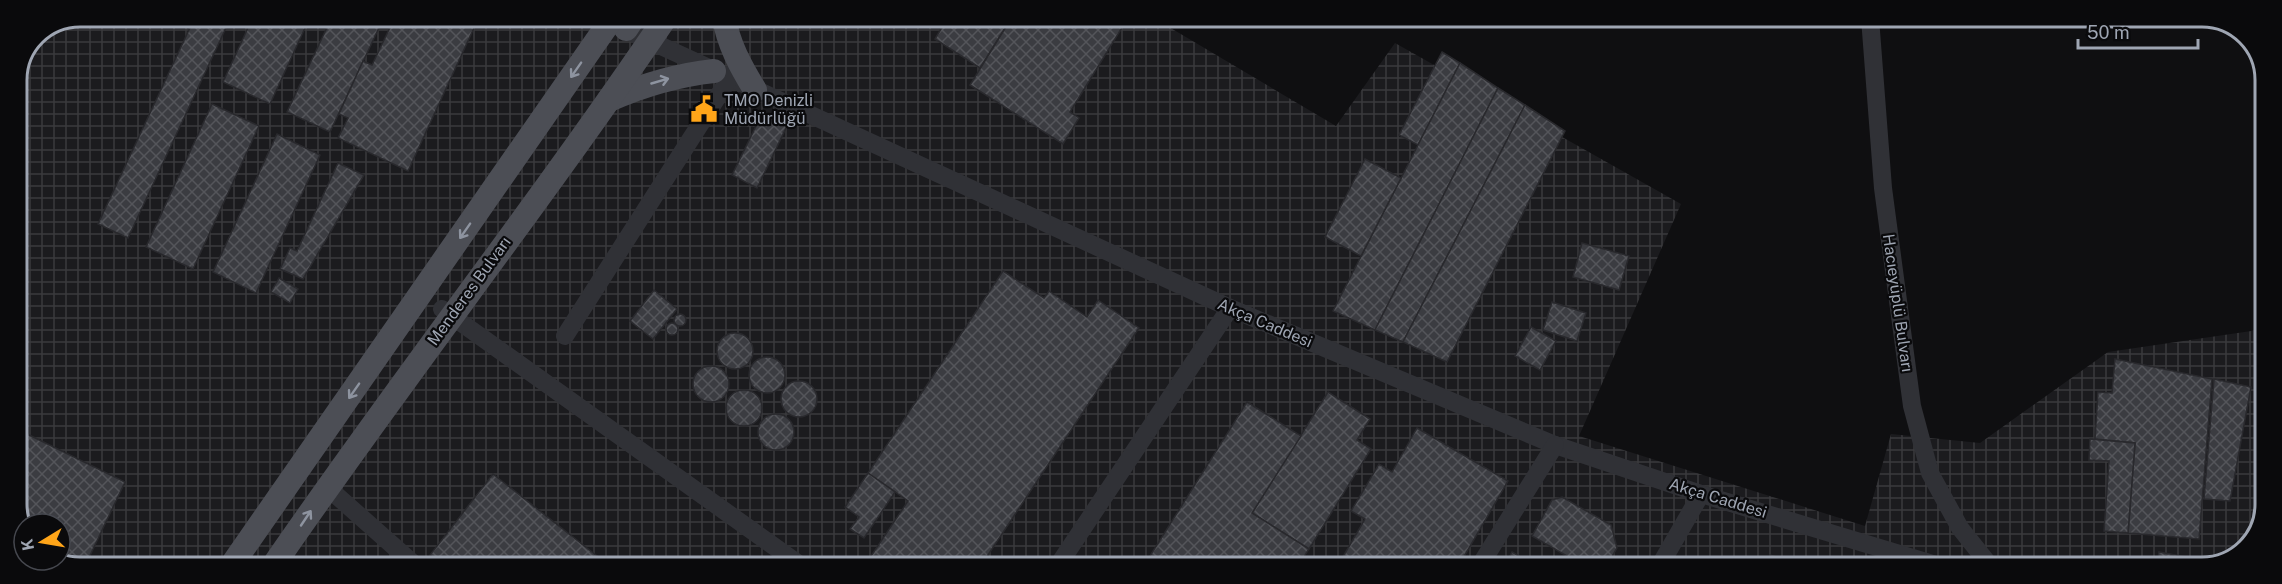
<svg xmlns="http://www.w3.org/2000/svg" width="2282" height="584" viewBox="0 0 2282 584" font-family="'Public Sans',sans-serif">
<style>
.industrial{fill:url(#industrial-grid)}
.building{fill:url(#building-cross-hatch);stroke:#29292d;stroke-width:1.5}
.lines{fill:none;stroke-linecap:round;stroke-linejoin:round}
.minor{stroke:#303136;stroke-width:18}
.major{stroke:#4c4e55;stroke-width:24}
.oneway{stroke:#8e94a0}
.labels{text-anchor:middle;dominant-baseline:central;stroke-width:4.5;stroke-linejoin:round;paint-order:stroke}
.poi-label{font-size:16px;fill:#9fa6b3;stroke:#0a0a0c;text-anchor:start}
.street-label{font-size:16px;fill:#9fa6b3;stroke:#0a0a0c}
.rim{fill:none;stroke:#9fa6b3;stroke-width:3}
</style>
<defs>
<pattern id="industrial-grid" width="8" height="8" patternUnits="userSpaceOnUse" patternTransform="scale(1.5)"><rect width="8" height="8" fill="#1b1b1e"/><path d="M0 4h8M4 0v8" fill="none" stroke="#39393c"/></pattern>
<pattern id="building-cross-hatch" width="8" height="8" patternUnits="userSpaceOnUse" patternTransform="scale(1.5)"><rect width="8" height="8" fill="#3b3c41"/><path d="M0 0l8 8M0 8l8-8" fill="none" stroke="#54555a"/></pattern>
</defs>
<rect width="100%" height="100%" fill="#0f0f11"/>
<polygon class="industrial" points="80,17 1152,17 1336,126 1395,43 1681,204 1579,436 1865,526 1891,434 1980,443 2108,352 2265,329 2264,517 2244,552 2202,567 67,566 57,560 60,560 60,524 24,524 24,527 17,512 17,80 35,35"/>
<g class="building">
<polygon points="195,17 231,17 128,238 98,224"/>
<polygon points="253,17 310,17 270,104 223,82"/>
<polygon points="332,17 384,17 330,132 287,112"/>
<polygon points="395,17 479,17 408,171 338,138 348,118 339,114 363,61 372,65"/>
<polygon points="948,17 1012,17 980,68 935,39"/>
<polygon points="1012,17 1109,17 1123,26 1070,112 1079,118 1063,144 970,85"/>
<polygon points="1442,52 1460,63 1418,145 1399,135"/>
<polygon points="1460,63 1498,88 1375,330 1333,311"/>
<polygon points="1498,88 1525,105 1403,342 1375,330"/>
<polygon points="212,104 259,126 193,269 146,247"/>
<polygon points="1525,105 1565,131 1447,362 1403,342"/>
<polygon points="762,114 787,126 757,188 732,175"/>
<polygon points="277,134 320,155 256,293 213,272"/>
<polygon points="1365,159 1401,178 1361,256 1325,237"/>
<polygon points="338,163 364,175 303,279 280,269 290,248 297,251"/>
<polygon points="1582,243 1629,256 1619,290 1573,277"/>
<polygon points="1003,271 1044,298 1049,291 1087,317 1098,300 1139,328 980,567 880,567 869,559 908,501 868,473"/>
<polygon points="279,278 298,289 290,303 271,292"/>
<polygon points="654,290 677,309 653,339 630,321"/>
<polygon points="1552,302 1586,313 1577,341 1543,330"/>
<circle cx="680" cy="320" r="6"/>
<circle cx="672" cy="329" r="6"/>
<polygon points="1531,327 1556,341 1540,370 1515,356"/>
<circle cx="735" cy="351" r="18"/>
<circle cx="767" cy="375" r="18"/>
<polygon points="2115,359 2212,379 2199,539 2128,533 2135,443 2095,439 2098,392 2112,393"/>
<circle cx="711" cy="384" r="18"/>
<polygon points="2214,379 2251,387 2230,501 2204,499"/>
<circle cx="799" cy="399" r="18"/>
<circle cx="744" cy="408" r="18"/>
<polygon points="1328,392 1370,419 1357,440 1371,449 1309,549 1252,513"/>
<polygon points="1247,402 1301,436 1252,513 1309,549 1297,567 1143,567"/>
<circle cx="776" cy="432" r="18"/>
<polygon points="1417,428 1508,481 1458,567 1337,567 1365,519 1351,511 1379,464 1392,472"/>
<polygon points="17,429 125,482 85,566 67,566 57,560 60,560 60,524 24,524 24,527 17,512"/>
<polygon points="2090,439 2135,443 2128,533 2104,531 2109,461 2089,460"/>
<polygon points="868,473 895,492 864,538 850,529 859,517 845,507"/>
<polygon points="493,474 611,567 445,566 430,555"/>
<polygon points="1562,497 1611,525 1617,548 1606,567 1586,567 1532,536 1552,500"/>
<polygon points="1512,552 1538,567 1504,567"/>
<polygon points="2159,552 2187,557 2186,567 2157,567"/>
<polygon points="1770,555 1808,567 1766,567"/>
</g>
<g class="lines">
<g class="minor">
<polyline points="593,17 609,22 1230,308 1555,445 1701,494 1943,567"/>
<polyline points="1870,18 1883,188 1912,406 1930,473 1960,528 1991,567"/>
<polyline points="442,309 803,567"/>
<polyline points="565,336 736,68"/>
<polyline points="327,487 416,566"/>
<polyline points="1057,567 1230,308"/>
<polyline points="1479,567 1555,445"/>
<polyline points="1659,567 1701,494"/>
</g>
<g class="major">
<path d="M724 17C728 44 741 67 755 90"/>
<polyline points="626,29 634,17"/>
<path d="M609 100C643 85 677 75 714 71"/>
<polyline points="231,566 613,17"/>
<path d="M273 566C400 381 540 203 666 17"/>
</g>
</g>
<defs><path id="oneway-shaft" d="M-6 0H5M1.5-3L5.5 0L1.5 3" fill="none" stroke-width="1.6" stroke-linecap="round" stroke-linejoin="round" transform="scale(1.5)"/></defs>
<g class="oneway">
<use href="#oneway-shaft" transform="translate(576 70) rotate(125)"/>
<use href="#oneway-shaft" transform="translate(660 81) rotate(-16)"/>
<use href="#oneway-shaft" transform="translate(465 231) rotate(125)"/>
<use href="#oneway-shaft" transform="translate(354 391) rotate(125)"/>
<use href="#oneway-shaft" transform="translate(306 518) rotate(-56)"/>
</g>
<defs>
<symbol id="civic-bare" viewBox="-9 -9 18 18"><path d="M-.6-6.5H3V-4.5H.6V-3L4-1V1h2V6H-6V1h2V-1L-.6-3ZM-1.2 2.5V6h2.4V2.5Z" fill="#ffa519" stroke="#0a0a0c" stroke-width="2.5" paint-order="stroke"/></symbol>
</defs>
<g fill-rule="evenodd">
<use href="#civic-bare" x="685" y="90" width="38" height="38"/>
</g>
<g class="labels">
<g class="poi-label">
<text x="724" y="100">TMO Denizli<tspan x="724" dy="18">Müdürlüğü</tspan></text>
</g>
<g class="street-label">
<text transform="translate(469 291) rotate(-54)">Menderes Bulvarı</text>
<text transform="translate(1898 303) rotate(82)">Hacıeyüplü Bulvarı</text>
<text transform="translate(1265 323) rotate(23)">Akça Caddesi</text>
<text transform="translate(1718 498) rotate(17)">Akça Caddesi</text>
</g>
</g>
<path d="M0 0H2282V584H0ZM80 27H2202A53 53 0 0 1 2255 80V504A53 53 0 0 1 2202 557H80A53 53 0 0 1 27 504V80A53 53 0 0 1 80 27Z" fill="#0a0a0c" fill-rule="evenodd"/>
<path class="rim" d="M80 27H2202A53 53 0 0 1 2255 80V504A53 53 0 0 1 2202 557H80A53 53 0 0 1 27 504V80A53 53 0 0 1 80 27Z"/>
<g transform="translate(42 542) rotate(259)"><circle r="28" fill="#0a0a0c" stroke="#46484f" stroke-width="1.5"/>
<path d="M0-4.5L10 22L0 15L-10 22Z" fill="#ffa519"/>
<text y="-9" font-size="16" font-weight="bold" text-anchor="middle" fill="#9fa6b3">K</text>
</g>
<path d="M2078 39v9h120v-9" fill="none" stroke="#9fa6b3" stroke-width="3"/>
<text x="2087" y="39" font-size="18" fill="#9fa6b3" stroke="#0a0a0c" stroke-width="4.5" paint-order="stroke">50 m</text>
</svg>
